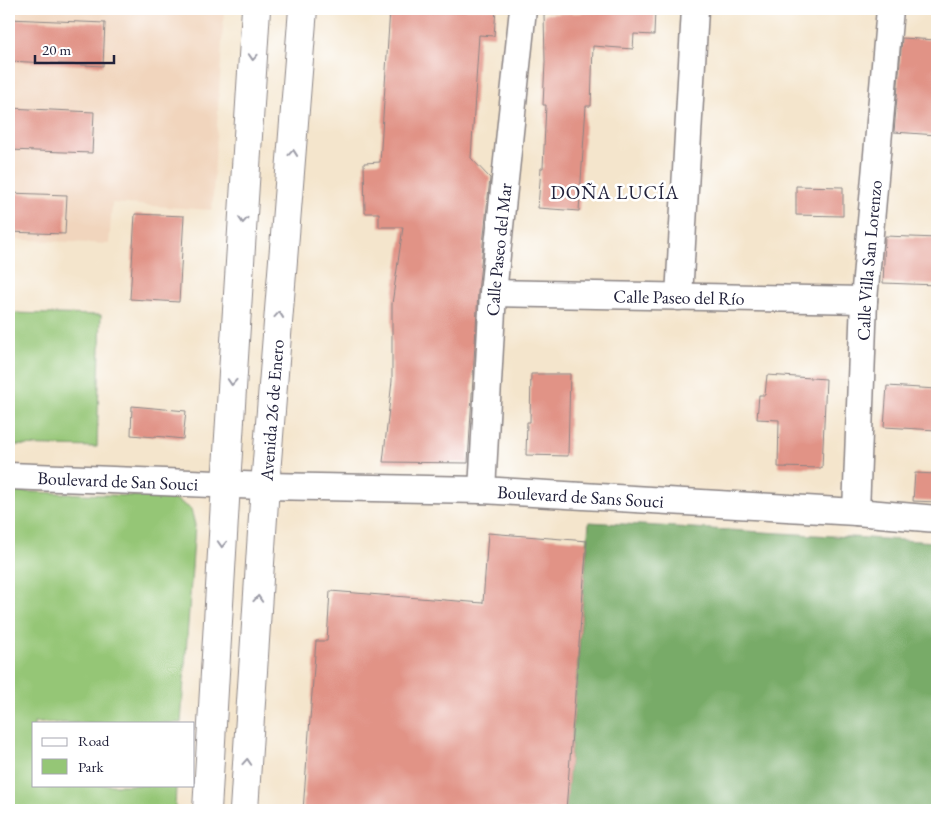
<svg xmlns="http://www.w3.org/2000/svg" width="946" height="819" viewBox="0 0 946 819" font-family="'EB Garamond',serif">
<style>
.built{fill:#f1d5bd}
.green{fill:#95c676;stroke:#5c7458}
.forest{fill:#78ab67;stroke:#4d6651}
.building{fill:#e19386}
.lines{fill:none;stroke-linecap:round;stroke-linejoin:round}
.street-casing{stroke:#8b8484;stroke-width:29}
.secondary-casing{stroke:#8b8484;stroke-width:30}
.street{stroke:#fff;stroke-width:26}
.secondary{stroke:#fff;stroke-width:28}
.oneway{stroke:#9c9ca7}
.labels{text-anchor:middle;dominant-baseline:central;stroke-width:5;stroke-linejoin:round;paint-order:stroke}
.street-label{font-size:18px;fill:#22223b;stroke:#fff}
.neighbourhood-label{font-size:19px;letter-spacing:1px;fill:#22223b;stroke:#fff}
</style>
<rect width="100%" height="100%" fill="#fff"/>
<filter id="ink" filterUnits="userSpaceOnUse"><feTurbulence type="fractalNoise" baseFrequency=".02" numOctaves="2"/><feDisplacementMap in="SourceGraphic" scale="10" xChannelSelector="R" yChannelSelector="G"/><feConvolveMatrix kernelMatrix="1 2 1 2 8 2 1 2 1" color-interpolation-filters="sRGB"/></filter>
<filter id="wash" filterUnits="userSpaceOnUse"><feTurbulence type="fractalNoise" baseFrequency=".0096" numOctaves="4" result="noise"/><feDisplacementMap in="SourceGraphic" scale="20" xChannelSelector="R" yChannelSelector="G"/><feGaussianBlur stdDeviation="1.12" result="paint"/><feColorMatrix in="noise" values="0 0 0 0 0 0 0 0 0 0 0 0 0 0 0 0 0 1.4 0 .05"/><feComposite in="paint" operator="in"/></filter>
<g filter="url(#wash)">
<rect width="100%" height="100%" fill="#f4e5cc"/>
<polygon class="built" points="9,9 224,9 212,210 112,203 109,244 9,239"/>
<g class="green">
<polygon points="9,313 101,315 97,447 9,445"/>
<polygon points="9,491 158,497 177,500 191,509 195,525 181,723 34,723 34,785 176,785 175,810 9,810"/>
</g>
<polygon class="forest" points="589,522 937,542 937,810 566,810"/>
<g id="blocks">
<g class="building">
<polygon points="390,9 496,9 494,36 479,35 471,158 490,178 478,292 468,463 383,462 392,381 392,304 403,227 379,227 379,213 365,213 364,163 380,162"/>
<polygon points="606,9 655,9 654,35 634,34 633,49 593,46 591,106 586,106 579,211 538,208 541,168 543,168 546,105 543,105 545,62 544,14 606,12"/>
<polygon points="9,19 105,23 103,66 9,61"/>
<polygon points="902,38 937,40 937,135 894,132"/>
<polygon points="9,108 94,112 92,153 9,150"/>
<polygon points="796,186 843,187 843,216 796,215"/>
<polygon points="9,193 67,195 65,234 9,232"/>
<polygon points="135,214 184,216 179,302 130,299"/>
<polygon points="885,236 937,238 937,285 883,283"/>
<polygon points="531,374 570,374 568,456 526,455 527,422 530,422"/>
<polygon points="767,375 826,379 822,468 778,467 779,420 757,419 759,395 765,395"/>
<polygon points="887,386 937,389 937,430 884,427"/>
<polygon points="132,406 186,411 183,439 155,436 155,437 131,435"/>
<polygon points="915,473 937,474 937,502 913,501"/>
<polygon points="488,533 587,541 566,810 303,810 316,641 327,641 330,591 483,603"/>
</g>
</g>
</g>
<g filter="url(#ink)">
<use href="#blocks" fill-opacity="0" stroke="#8b8484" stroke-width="1"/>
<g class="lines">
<defs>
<g id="street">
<path id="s1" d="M493 293 864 300"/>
<polyline points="679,297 695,9"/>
<path id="s2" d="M9 476 265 486 482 490 856 512 937 519"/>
<path id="s3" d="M482 490 493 293 523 9"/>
<path id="s4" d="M856 512 864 300 890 9"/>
</g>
<g id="secondary">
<polyline points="207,810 226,484 256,9"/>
<path id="s5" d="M244 810 265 486 303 9"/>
</g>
</defs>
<use href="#street" class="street-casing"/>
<use href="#secondary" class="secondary-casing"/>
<use href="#street" class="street"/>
<use href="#secondary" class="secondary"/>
</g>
<defs><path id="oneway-chevron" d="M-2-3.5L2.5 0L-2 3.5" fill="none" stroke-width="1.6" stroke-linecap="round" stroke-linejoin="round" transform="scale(1.25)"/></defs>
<g class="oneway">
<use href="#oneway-chevron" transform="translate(253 57) rotate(94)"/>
<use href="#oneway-chevron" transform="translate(293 153) rotate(-85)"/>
<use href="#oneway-chevron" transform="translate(243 220) rotate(94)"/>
<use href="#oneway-chevron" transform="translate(279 315) rotate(-85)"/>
<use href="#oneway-chevron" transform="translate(232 382) rotate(94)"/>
<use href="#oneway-chevron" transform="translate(222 544) rotate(93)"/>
<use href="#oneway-chevron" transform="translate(258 599) rotate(-86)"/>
<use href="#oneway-chevron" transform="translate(247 762) rotate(-86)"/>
</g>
</g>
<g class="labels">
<g class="street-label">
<text stroke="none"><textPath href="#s3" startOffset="241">Calle Paseo del Mar</textPath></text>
<text stroke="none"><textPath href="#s4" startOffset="252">Calle Villa San Lorenzo</textPath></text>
<text stroke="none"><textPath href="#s1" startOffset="186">Calle Paseo del Río</textPath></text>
<text stroke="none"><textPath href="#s5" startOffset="401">Avenida 26 de Enero</textPath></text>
<text stroke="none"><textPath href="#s2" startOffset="109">Boulevard de San Souci</textPath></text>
<text stroke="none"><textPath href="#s2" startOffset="572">Boulevard de Sans Souci</textPath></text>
</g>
<g class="neighbourhood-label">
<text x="615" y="192">DOÑA LUCÍA</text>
</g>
</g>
<rect width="946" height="819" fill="none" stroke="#fff" stroke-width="30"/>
<rect x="32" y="722" width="162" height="65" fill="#ffffff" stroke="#a7a7b1"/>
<rect x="42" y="738" width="25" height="8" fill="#ffffff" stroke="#a7a7b1"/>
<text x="78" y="746" font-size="15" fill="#22223b">Road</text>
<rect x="42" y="759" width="25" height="15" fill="#95c676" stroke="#a7a7b1"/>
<text x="78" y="772" font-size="15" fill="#22223b">Park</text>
<path d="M35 55v8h79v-8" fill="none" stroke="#22223b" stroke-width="2.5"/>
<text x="42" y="55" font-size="15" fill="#22223b" stroke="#ffffff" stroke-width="4" paint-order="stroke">20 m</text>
</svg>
